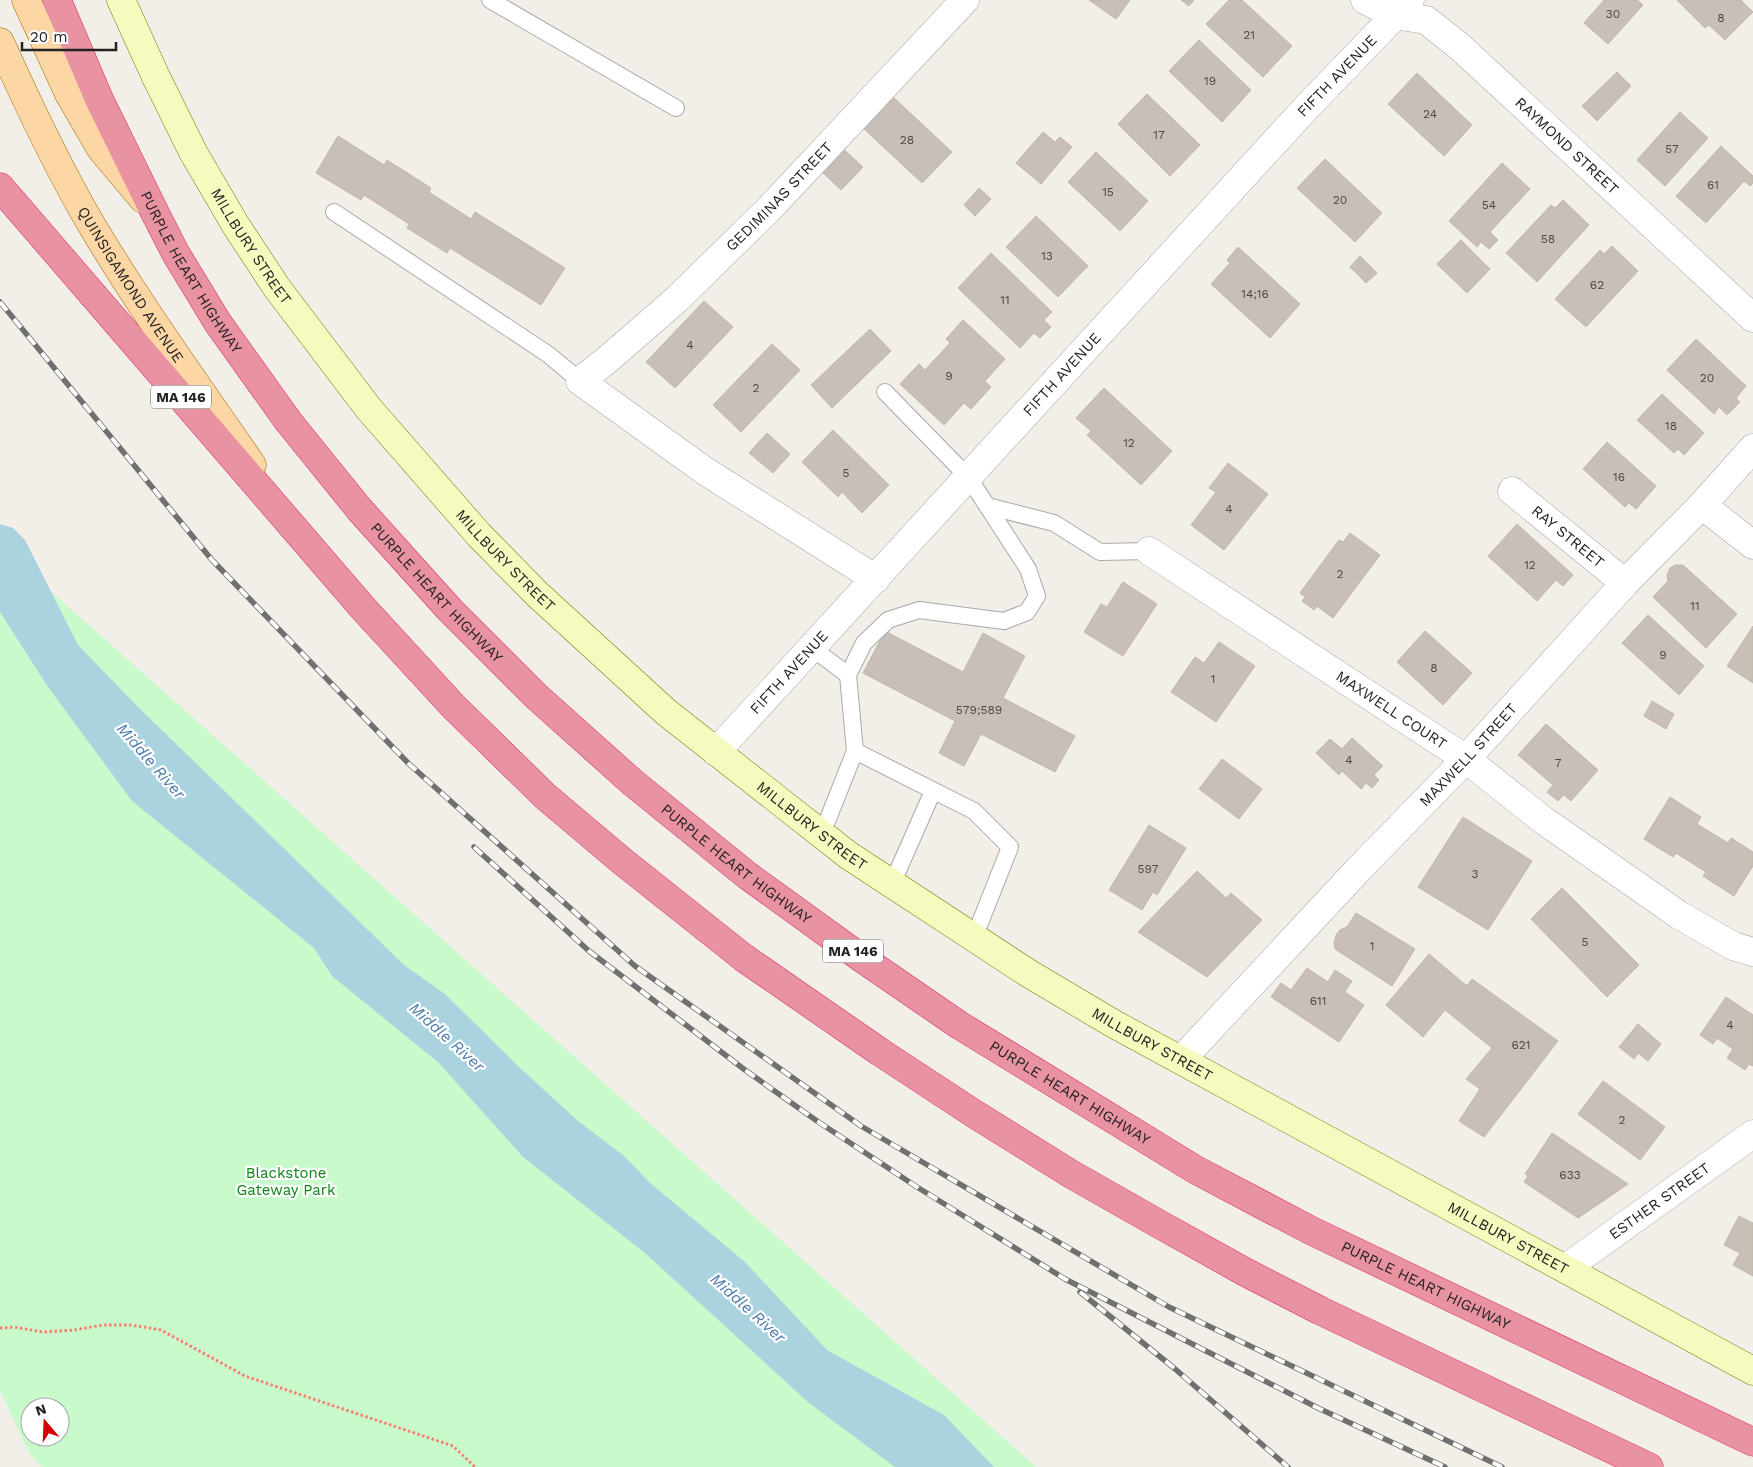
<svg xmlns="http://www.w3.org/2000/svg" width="1753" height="1467" viewBox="0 0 1753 1467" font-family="'Work Sans',sans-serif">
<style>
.park{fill:#c8facc;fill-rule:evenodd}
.water{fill:#aad3df}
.building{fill:#c7bfb8;stroke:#c4b6ab}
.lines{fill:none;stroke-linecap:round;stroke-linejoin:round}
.service-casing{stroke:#a9a9a9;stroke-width:18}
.minor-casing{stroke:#a9a9a9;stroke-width:29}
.secondary-casing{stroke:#707d05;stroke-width:29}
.primary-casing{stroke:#a06b00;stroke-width:29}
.motorway-casing{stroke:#dc2a67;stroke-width:29}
.path{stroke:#fa8072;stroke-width:3;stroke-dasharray:2.5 2.5;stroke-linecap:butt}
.service{stroke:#fff;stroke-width:16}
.minor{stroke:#fff;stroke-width:28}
.secondary{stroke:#f7fabf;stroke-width:28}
.primary{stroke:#fcd6a4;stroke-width:28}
.motorway{stroke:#e892a2;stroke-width:28}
.rail-casing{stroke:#707070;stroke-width:5.5}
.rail{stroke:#fff;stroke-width:4;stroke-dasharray:11;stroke-linecap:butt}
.labels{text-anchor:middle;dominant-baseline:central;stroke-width:4.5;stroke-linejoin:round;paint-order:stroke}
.number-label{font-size:12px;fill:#4b4948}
.shield{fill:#fff;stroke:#646464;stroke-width:1}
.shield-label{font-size:14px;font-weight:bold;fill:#222}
.street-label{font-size:15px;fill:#222;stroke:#fff}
.park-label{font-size:15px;fill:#0c8416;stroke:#fff}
.water-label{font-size:16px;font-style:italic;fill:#4a7aab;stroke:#fff}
</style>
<rect width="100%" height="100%" fill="#f2efe9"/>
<path class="park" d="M0 546 1036 1467H42L29 1453 0 1390ZM30 1407H60V1437H30Z"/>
<polygon class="water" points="0,524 13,528 25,540 78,645 138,707 404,965 445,994 519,1067 578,1121 624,1156 650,1183 745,1262 827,1350 944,1415 994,1467 895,1467 809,1403 645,1253 523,1157 439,1063 332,976 314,948 132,801 48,687 0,612"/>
<g class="building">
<polygon points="1089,0 1130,0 1116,19"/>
<polygon points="1181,0 1194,0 1189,6"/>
<polygon points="1229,0 1242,0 1292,46 1263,77 1206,24"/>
<polygon points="1604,0 1637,0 1643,5 1608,44 1584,23"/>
<polygon points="1677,0 1741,0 1753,12 1725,40 1709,25 1705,28"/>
<polygon points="1199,40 1251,90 1222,122 1169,71"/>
<polygon points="1617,72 1631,86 1597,121 1582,106"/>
<polygon points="1417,73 1472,125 1444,156 1388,104"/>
<polygon points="1147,94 1200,145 1170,176 1118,124"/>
<polygon points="892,96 952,152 922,183 863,128"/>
<polygon points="1680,112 1708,138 1665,186 1637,160"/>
<polygon points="1043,132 1055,142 1060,137 1072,147 1041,184 1016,163"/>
<polygon points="338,136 384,165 387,160 431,188 429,192 471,219 475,212 565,268 541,305 450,248 447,253 407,228 409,224 364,195 361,200 316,173"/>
<polygon points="840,146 863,167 841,190 818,168"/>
<polygon points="1721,146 1753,176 1753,183 1750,186 1744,181 1706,223 1676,196"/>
<polygon points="1096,152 1148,201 1120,231 1068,182"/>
<polygon points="1325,159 1382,213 1355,242 1297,188"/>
<polygon points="1502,163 1530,189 1490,232 1498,240 1489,249 1481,242 1477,247 1449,221"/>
<polygon points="979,188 991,199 975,216 964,205"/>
<polygon points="1563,200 1589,225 1537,282 1506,253 1551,205 1555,208"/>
<polygon points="1036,216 1088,266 1058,297 1006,247"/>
<polygon points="1461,240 1490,269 1467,293 1437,264"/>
<polygon points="1612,246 1638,271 1586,327 1555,299 1600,250 1604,254"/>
<polygon points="1238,247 1300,304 1270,338 1211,284 1230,263 1227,260"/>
<polygon points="991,253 1052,312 1044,320 1051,327 1040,338 1034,333 1020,348 958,288"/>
<polygon points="1360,256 1377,273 1366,283 1350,267"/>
<polygon points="704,301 733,327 675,388 646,362"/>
<polygon points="963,320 1005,359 985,381 991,387 971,409 964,403 944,425 900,384 919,364 925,370 950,343 946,339"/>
<polygon points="870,329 891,351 832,408 811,385"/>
<polygon points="1696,339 1746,386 1736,398 1740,402 1727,415 1719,407 1714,414 1667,370"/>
<polygon points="772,344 800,370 741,432 713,405"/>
<polygon points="1104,388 1172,451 1141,485 1087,435 1091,431 1076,418"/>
<polygon points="1662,394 1704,433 1684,455 1678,449 1674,453 1637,420"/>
<polygon points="833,430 889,485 862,513 842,492 838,497 802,462"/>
<polygon points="767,433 790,454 773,473 749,453"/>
<polygon points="1607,442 1656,486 1636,509 1629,503 1625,507 1583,469"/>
<polygon points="1228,463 1268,494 1224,550 1191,525 1216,492 1209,488"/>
<polygon points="1517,524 1573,575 1563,586 1556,580 1537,601 1488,556"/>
<polygon points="1350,533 1380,555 1333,618 1317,606 1314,610 1302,601 1305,597 1300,593 1339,540 1343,542"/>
<polygon points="1675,565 1683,565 1737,614 1706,648 1653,597 1668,581 1667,575 1670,568"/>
<polygon points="1123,582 1157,604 1123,656 1084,632 1101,604 1107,607"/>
<polygon points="1648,615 1704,666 1679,695 1622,643"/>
<polygon points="1753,626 1753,683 1727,666"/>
<polygon points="885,631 963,672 983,633 1025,656 1003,698 1075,736 1055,772 981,734 964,766 939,753 955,721 863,673"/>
<polygon points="1425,631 1472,673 1443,705 1397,662"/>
<polygon points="1219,642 1255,666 1216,722 1171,692 1195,657 1204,663"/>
<polygon points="1652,701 1674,714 1666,729 1644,716"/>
<polygon points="1546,724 1598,770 1571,801 1564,795 1558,801 1547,792 1553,785 1518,755"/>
<polygon points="1352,738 1383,766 1374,775 1379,780 1372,788 1366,783 1361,789 1342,771 1339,775 1316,753 1330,739 1342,749"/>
<polygon points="1222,759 1262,789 1239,819 1199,789"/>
<polygon points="1670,797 1701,817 1697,824 1728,843 1731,838 1753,852 1753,866 1734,896 1703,876 1706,872 1676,853 1673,857 1644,839"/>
<polygon points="1463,817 1532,861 1488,930 1418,887"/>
<polygon points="1149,825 1186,848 1157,895 1153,892 1142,910 1109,890"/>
<polygon points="1197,871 1226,898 1231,893 1262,920 1207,977 1138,932"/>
<polygon points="1562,888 1639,965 1607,997 1531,919"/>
<polygon points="1356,913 1415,949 1392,986 1335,949 1334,943 1336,935 1340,930 1347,927"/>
<polygon points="1429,954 1467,986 1472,979 1558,1041 1484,1137 1459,1121 1480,1089 1466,1079 1492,1048 1445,1010 1423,1037 1386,1005"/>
<polygon points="1307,968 1328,982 1335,970 1352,981 1345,992 1364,1005 1339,1042 1271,997 1281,983 1291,990"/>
<polygon points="1726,997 1753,1015 1753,1066 1749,1064 1745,1070 1727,1058 1733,1049 1717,1038 1713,1044 1700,1035"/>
<polygon points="1638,1024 1661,1044 1648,1061 1638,1053 1634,1059 1619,1047"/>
<polygon points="1603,1081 1665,1127 1640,1160 1578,1114"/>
<polygon points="1552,1133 1628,1184 1578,1218 1524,1182 1528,1176 1525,1174"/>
<polygon points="1739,1216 1753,1223 1753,1276 1733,1265 1740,1253 1724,1245"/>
</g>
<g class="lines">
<defs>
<g id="service">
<polyline points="490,0 676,108"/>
<polyline points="334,212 549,355 580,381"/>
<polyline points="987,506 1054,523 1100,552 1149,551"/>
<polyline points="812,648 848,675 864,643 888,620 919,610 1004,621 1027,612 1037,596 1028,569 969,478 885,392"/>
<polyline points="855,751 974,811 1010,847 974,938"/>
<polyline points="822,834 855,751 848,675"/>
<polyline points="892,884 933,791"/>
</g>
<g id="minor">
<path id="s1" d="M1365 0 1395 15 1426 20 1459 46 1753 318"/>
<path id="s2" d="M1512 491 1625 583"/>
<polyline points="1702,505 1753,545"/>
<path id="s3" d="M1149 551 1466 759 1543 820 1679 915 1733 946 1753 952"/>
<path id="s4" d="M876 579 705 471 580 381 607 360 676 300 770 208 965 0"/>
<path id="s5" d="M716 752 1305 109 1410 0"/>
<path id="s6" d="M1181 1060 1356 872 1466 759 1625 583 1702 505 1753 448"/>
<path id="s7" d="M1566 1268 1753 1134"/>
</g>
<g id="secondary">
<path id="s8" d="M121 0 156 77 193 152 235 224 277 288 369 409 479 535 537 594 666 712 848 855 1028 973 1114 1024 1753 1371"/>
</g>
<g id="primary">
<polyline points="26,0 69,94 101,149 143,199"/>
<path id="s9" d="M0 42C26 100 53 157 84 212 135 300 195 382 252 465"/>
</g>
<g id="motorway">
<path id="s10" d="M57 0 99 99 154 211 176 254 218 323 288 421 360 510 450 610 536 696 632 782 748 876 860 957 959 1025 1196 1170 1310 1230 1753 1442"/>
<polyline points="0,187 362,607 453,706 545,796 622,861 744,958 880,1052 973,1113 1071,1174 1159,1224 1245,1272 1321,1311 1649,1467"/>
</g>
</defs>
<use href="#service" class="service-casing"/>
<use href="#minor" class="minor-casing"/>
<use href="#secondary" class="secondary-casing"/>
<use href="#primary" class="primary-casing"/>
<use href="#motorway" class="motorway-casing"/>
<polyline class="path" points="0,1328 14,1327 43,1332 74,1330 103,1325 131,1325 161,1330 245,1376 453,1446 475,1467"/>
<use href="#service" class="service"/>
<use href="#minor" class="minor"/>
<use href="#secondary" class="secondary"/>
<use href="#primary" class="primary"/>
<use href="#motorway" class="motorway"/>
<defs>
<g id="rail">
<polyline points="0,302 212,560 409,764 635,966 861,1126 1169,1307 1502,1467"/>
<polyline points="474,847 589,951 745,1070 817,1121 917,1187 1065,1279 1318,1408 1445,1467"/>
<polyline points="1080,1292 1174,1368 1288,1467"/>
</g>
</defs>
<use href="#rail" class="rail-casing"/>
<use href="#rail" class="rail"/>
</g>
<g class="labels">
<g class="number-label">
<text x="1613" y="14">30</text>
<text x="1721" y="18">8</text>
<text x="1249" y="35">21</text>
<text x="1210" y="81">19</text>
<text x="1430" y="114">24</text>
<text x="1159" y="135">17</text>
<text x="907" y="140">28</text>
<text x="1672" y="149">57</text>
<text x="1713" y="185">61</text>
<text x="1108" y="192">15</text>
<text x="1340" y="200">20</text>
<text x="1489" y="205">54</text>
<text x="1548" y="239">58</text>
<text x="1047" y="256">13</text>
<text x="1597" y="285">62</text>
<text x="1255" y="294">14;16</text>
<text x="1005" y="300">11</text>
<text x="690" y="345">4</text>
<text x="949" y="376">9</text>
<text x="1707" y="378">20</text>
<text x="756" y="388">2</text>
<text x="1671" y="426">18</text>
<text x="1129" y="443">12</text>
<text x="846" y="473">5</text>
<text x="1619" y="477">16</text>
<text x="1229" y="509">4</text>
<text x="1530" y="565">12</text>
<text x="1340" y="574">2</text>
<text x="1695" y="606">11</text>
<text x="1663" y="655">9</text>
<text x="1434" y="668">8</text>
<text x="1213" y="679">1</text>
<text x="979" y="710">579;589</text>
<text x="1349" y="760">4</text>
<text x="1558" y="763">7</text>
<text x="1148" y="869">597</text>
<text x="1475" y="874">3</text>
<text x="1585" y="942">5</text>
<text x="1372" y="946">1</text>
<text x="1318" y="1001">611</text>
<text x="1730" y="1025">4</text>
<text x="1521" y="1045">621</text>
<text x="1622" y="1120">2</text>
<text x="1570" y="1175">633</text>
</g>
<g class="shield">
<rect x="151" y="385.5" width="60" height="23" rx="4"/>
<rect x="823" y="939.5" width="60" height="23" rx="4"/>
</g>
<g class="shield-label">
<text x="181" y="397">MA 146</text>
<text x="853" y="951">MA 146</text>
</g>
<g class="street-label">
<text stroke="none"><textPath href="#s5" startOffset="918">FIFTH AVENUE</textPath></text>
<text stroke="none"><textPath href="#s1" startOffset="254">RAYMOND STREET</textPath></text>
<text stroke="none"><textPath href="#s4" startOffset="628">GEDIMINAS STREET</textPath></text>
<text stroke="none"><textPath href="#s8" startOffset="279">MILLBURY STREET</textPath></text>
<text stroke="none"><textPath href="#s10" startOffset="304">PURPLE HEART HIGHWAY</textPath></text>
<text stroke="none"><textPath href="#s9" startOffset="276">QUINSIGAMOND AVENUE</textPath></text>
<text stroke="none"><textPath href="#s5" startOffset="512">FIFTH AVENUE</textPath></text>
<text stroke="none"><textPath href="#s2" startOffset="72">RAY STREET</textPath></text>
<text stroke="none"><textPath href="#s8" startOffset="684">MILLBURY STREET</textPath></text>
<text stroke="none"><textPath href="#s10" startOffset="709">PURPLE HEART HIGHWAY</textPath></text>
<text stroke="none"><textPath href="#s5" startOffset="108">FIFTH AVENUE</textPath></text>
<text stroke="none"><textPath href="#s3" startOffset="290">MAXWELL COURT</textPath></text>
<text stroke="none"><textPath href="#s6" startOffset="419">MAXWELL STREET</textPath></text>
<text stroke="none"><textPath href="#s8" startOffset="1090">MILLBURY STREET</textPath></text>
<text stroke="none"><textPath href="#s10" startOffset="1114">PURPLE HEART HIGHWAY</textPath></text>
<text stroke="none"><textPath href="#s8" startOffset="1495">MILLBURY STREET</textPath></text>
<text stroke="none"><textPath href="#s10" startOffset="1519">PURPLE HEART HIGHWAY</textPath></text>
<text stroke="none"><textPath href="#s7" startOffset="115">ESTHER STREET</textPath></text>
<text stroke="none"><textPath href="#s8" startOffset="1900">MILLBURY STREET</textPath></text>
<text stroke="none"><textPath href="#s10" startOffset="1924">PURPLE HEART HIGHWAY</textPath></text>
</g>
<g class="park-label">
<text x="286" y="1173">Blackstone<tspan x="286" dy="17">Gateway Park</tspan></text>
</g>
<g class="water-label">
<text transform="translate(151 761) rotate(49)">Middle River</text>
<text transform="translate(447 1037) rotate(42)">Middle River</text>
<text transform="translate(748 1308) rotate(42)">Middle River</text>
</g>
</g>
<g transform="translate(45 1422) rotate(341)"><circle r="24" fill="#ffffff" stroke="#a7a7a7"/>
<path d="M0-4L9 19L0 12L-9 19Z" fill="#d40000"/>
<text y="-8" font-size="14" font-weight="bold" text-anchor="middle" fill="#222222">N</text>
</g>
<path d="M22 42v8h94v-8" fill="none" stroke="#222222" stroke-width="2.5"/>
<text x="30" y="42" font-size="15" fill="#222222" stroke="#ffffff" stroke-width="4" paint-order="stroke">20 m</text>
</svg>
